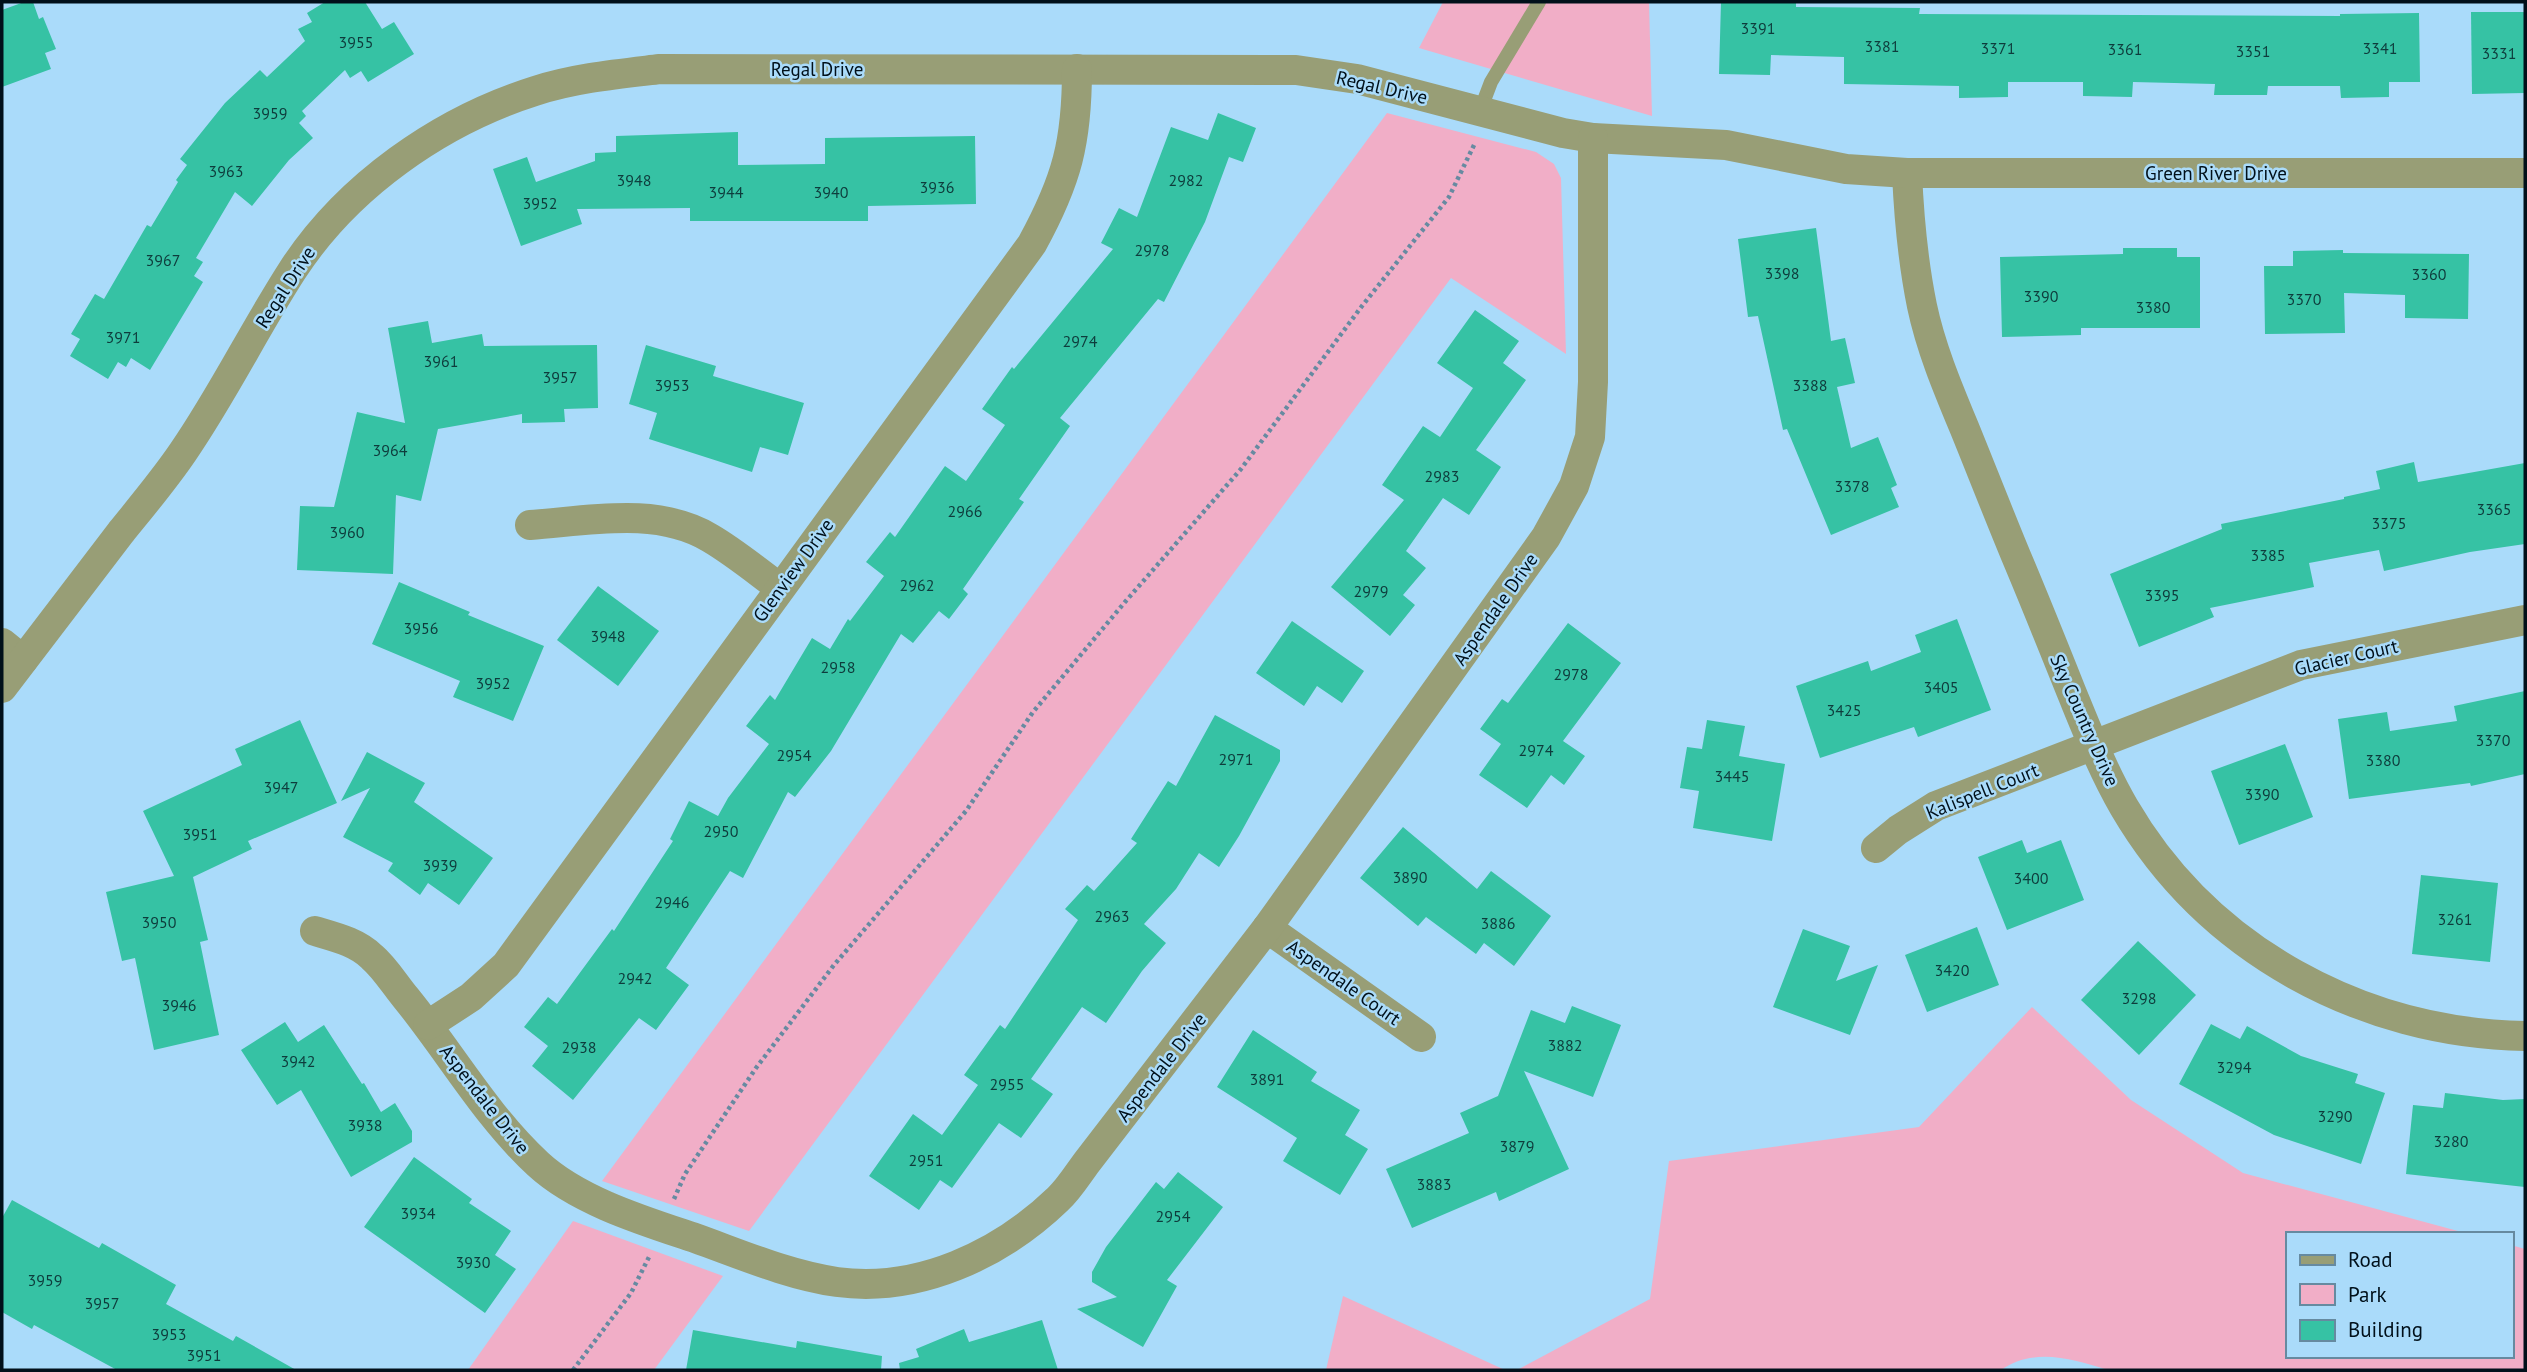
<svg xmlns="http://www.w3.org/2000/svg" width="2527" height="1372" viewBox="0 0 2527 1372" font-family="'PT Sans',sans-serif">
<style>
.green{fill:#f1aec7}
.building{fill:#36c2a4}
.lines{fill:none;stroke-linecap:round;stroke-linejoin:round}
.path{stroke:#678aa1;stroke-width:4.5;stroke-dasharray:3.5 3.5;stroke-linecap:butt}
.service{stroke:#989e76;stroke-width:14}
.minor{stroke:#989e76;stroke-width:30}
.labels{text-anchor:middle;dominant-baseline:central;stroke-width:5;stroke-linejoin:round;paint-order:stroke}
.number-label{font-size:16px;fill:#0e3c3c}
.street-label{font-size:19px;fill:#01101a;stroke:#aadbfa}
</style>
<rect width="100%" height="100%" fill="#aadbfa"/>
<g class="green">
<polygon points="1443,2 1649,2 1652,116 1419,48"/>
<polygon points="1387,113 1536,152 1554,164 1561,178 1566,354 1451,278 749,1231 602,1181"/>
<path d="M2032 1007 2131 1100 2243 1173 2469 1234H2287V1356H2511V1245L2525 1249V1370H2108C2073 1359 2033 1347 2001 1370H1517L1650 1299 1669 1161 1919 1127Z"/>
<polygon points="573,1221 723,1276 654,1370 468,1370"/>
<polygon points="1343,1296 1505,1370 1326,1370"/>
</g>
<g class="building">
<polygon points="24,2 33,2 39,19 43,17 56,49 45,53 51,69 2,87 2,10"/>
<polygon points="325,2 365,2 382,29 394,22 414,54 368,82 361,71 350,78 345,70 302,111 306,116 299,123 313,138 289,160 252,206 235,192 196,258 203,262 194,276 203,282 150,370 131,358 126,367 118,362 108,379 70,356 80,339 71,334 95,294 104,299 147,225 151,227 178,182 176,180 187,165 180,159 225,103 260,70 267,77 305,41 298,29 312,22 307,13"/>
<polygon points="1721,2 1796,2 1796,7 1920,8 1919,14 2340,16 2340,14 2419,13 2420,82 2389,82 2389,97 2341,98 2340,86 2268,86 2267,95 2214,95 2215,84 2133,82 2132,97 2083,96 2083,82 2008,82 2008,97 1959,98 1959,86 1844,84 1844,57 1771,55 1770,75 1719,74"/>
<polygon points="2471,12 2525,12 2525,93 2472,94"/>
<polygon points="1218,113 1256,128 1243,162 1229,157 1205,222 1164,302 1158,299 1060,418 1070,426 1019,499 1024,502 963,589 968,594 949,619 939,611 913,643 901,634 831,751 795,797 788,792 743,878 730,871 666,968 689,985 656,1030 639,1018 573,1100 532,1066 548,1046 524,1027 548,997 557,1004 612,929 614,931 673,841 670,839 689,801 718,816 728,798 769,744 746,726 770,695 775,700 812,638 830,649 848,619 850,621 884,576 866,562 890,532 895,537 945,466 966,481 1005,425 982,409 1012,367 1014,369 1113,249 1101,243 1119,208 1137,217 1171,127 1208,140"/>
<polygon points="738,132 738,165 825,164 825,138 975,136 976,204 868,206 868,221 690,221 690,208 577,209 582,224 521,246 493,169 527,157 536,182 595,161 595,153 616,152 616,136"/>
<polygon points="1816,228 1831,341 1845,338 1855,383 1837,387 1851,448 1878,437 1897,485 1891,488 1899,507 1831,535 1787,429 1783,430 1758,316 1748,317 1738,239"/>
<polygon points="2123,248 2177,248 2177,257 2200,257 2200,328 2081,328 2081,335 2002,337 2000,257 2123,254"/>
<polygon points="2343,250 2343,253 2469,254 2468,319 2405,318 2405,295 2344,293 2345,333 2265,334 2264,266 2293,266 2293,251"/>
<polygon points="1475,310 1519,341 1503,363 1526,380 1476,450 1501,467 1469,515 1443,498 1406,551 1426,568 1403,595 1415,605 1390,636 1331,587 1404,500 1382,485 1423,426 1440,437 1473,388 1437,363"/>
<polygon points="428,321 432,343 482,334 484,346 597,345 598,408 564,409 565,422 522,423 522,414 438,429 421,501 396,495 393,574 297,570 300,506 334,507 357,412 405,423 388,328"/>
<polygon points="646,345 716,366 713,376 804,403 788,455 760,447 752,472 649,439 657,413 629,404"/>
<polygon points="2414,462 2418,482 2525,463 2525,544 2470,552 2384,571 2379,550 2309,563 2314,587 2210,608 2214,617 2139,647 2110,574 2222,529 2221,524 2344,499 2344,497 2380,489 2376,471"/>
<polygon points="399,582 470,612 468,615 544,646 513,721 453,697 460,681 372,644"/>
<polygon points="598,586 659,631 618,686 557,640"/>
<polygon points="1957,619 1991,710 1918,737 1914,727 1820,758 1796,686 1868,661 1871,671 1921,652 1915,635"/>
<polygon points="1292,621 1364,671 1342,703 1317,686 1304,706 1256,673"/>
<polygon points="1568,623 1621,663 1563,741 1585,756 1564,785 1551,775 1527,808 1479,775 1501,744 1480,729 1502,699 1508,703"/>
<polygon points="2525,691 2525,774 2471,786 2470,783 2349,799 2338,719 2387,712 2390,731 2457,721 2454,706"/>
<polygon points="1215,715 1280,750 1280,761 1239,836 1219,867 1199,853 1176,889 1144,924 1166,943 1142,971 1106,1023 1082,1007 1031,1079 1053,1094 1021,1138 999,1123 952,1188 940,1180 919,1210 869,1176 913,1114 942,1135 978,1085 964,1075 1000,1025 1005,1029 1078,920 1065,909 1087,885 1094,891 1137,843 1131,839 1168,781 1176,786"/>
<polygon points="300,720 337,803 248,841 252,849 193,877 208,940 200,942 219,1035 154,1050 135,958 122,961 106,892 174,876 143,811 242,765 235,749"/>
<polygon points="1707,720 1745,726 1739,756 1785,764 1772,841 1693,828 1699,791 1680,788 1687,747 1702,749"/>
<polygon points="2285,744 2313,817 2239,845 2211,771"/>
<polygon points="367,752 425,783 414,802 493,858 459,905 428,883 420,895 388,871 393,863 343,837 370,788 341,801"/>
<polygon points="1403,827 1477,889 1491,871 1551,916 1514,966 1484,943 1476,954 1426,917 1418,926 1360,878"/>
<polygon points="2022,840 2027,853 2061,840 2084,900 2007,930 1978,857"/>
<polygon points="2421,875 2498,883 2490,962 2412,954"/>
<polygon points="1977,927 1999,985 1927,1012 1905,955"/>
<polygon points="1803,929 1850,946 1836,981 1878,965 1850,1035 1773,1007"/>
<polygon points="2138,941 2196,995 2139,1055 2081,1000"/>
<polygon points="1572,1006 1621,1025 1593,1097 1524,1071 1569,1169 1499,1201 1496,1192 1412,1228 1386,1169 1469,1133 1460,1113 1498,1096 1531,1010 1565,1023"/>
<polygon points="285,1022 298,1042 324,1025 362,1084 364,1083 381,1112 395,1103 412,1131 412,1142 351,1177 301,1090 277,1105 241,1050"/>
<polygon points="2211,1024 2240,1039 2247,1026 2301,1056 2358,1074 2355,1083 2385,1093 2361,1164 2274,1135 2179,1084"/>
<polygon points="1253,1030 1317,1072 1311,1081 1360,1110 1345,1135 1368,1149 1340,1195 1283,1161 1297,1138 1217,1087"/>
<polygon points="2445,1093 2503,1100 2525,1099 2525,1187 2406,1174 2413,1105 2443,1108"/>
<polygon points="414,1157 472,1199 469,1203 511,1231 495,1255 516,1269 485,1313 364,1227"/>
<polygon points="1178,1172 1223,1207 1167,1280 1177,1286 1143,1347 1077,1309 1117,1297 1092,1282 1092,1272 1106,1247 1156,1182 1164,1189"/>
<polygon points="12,1200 99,1248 102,1243 176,1285 166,1304 233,1341 236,1336 296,1370 117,1370 34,1325 32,1329 2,1312 2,1218"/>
<polygon points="1042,1320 1058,1370 900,1370 899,1363 919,1357 916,1349 964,1329 969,1342"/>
<polygon points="693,1330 796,1348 797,1341 882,1356 881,1370 686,1370"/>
</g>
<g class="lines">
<g class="path">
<polyline points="674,1199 685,1174 756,1068 834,965 966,811 1033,712 1125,602 1241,469 1362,306 1449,197 1475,143"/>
<polyline points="573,1370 631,1293 650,1255"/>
</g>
<polyline class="service" points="1480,111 1491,82 1539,2"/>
<g class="minor">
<path d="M1907 173C1909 218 1913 262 1922 306 1931 349 1949 391 1966 432 1983 474 1999 515 2016 556 2035 601 2053 646 2071 691 2087 730 2103 771 2124 807 2208 951 2362 1033 2525 1036"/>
<path d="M530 525C588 521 657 506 710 538 734 552 757 571 780 588"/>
<polyline points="2,643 23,660"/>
<path d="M2 688C42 636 81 584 121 532 142 506 164 480 183 452 223 394 254 330 292 271 347 186 440 121 535 91 575 78 618 74 660 69L1296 70 1357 79 1563 133 1593 138 1726 145 1846 169 1907 173H2525"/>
<polyline points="1876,848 1898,830 1936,806 2301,665 2525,620"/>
<polyline points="1267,928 1421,1037"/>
<path d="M315 931C335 937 357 942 372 957 385 968 395 985 406 998 450 1052 486 1116 538 1164 578 1201 644 1221 695 1238 740 1254 788 1275 837 1282 918 1293 1000 1255 1058 1199 1069 1189 1078 1174 1087 1162L1267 928 1546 537 1574 486 1590 437 1593 382V138"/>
<path d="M428 1025 471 997 506 965 1032 244C1067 180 1077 142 1077 69"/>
</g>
</g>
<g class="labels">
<g class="number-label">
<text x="1758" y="28">3391</text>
<text x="356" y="42">3955</text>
<text x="1882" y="46">3381</text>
<text x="1998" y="48">3371</text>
<text x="2380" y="48">3341</text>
<text x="2125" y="49">3361</text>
<text x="2253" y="51">3351</text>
<text x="2499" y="53">3331</text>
<text x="270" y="113">3959</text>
<text x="226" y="171">3963</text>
<text x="634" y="180">3948</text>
<text x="1186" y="180">2982</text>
<text x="937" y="187">3936</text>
<text x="726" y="192">3944</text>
<text x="831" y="192">3940</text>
<text x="540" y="203">3952</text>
<text x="1152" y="250">2978</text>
<text x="163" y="260">3967</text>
<text x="1782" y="273">3398</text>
<text x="2429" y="274">3360</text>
<text x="2041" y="296">3390</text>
<text x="2304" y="299">3370</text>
<text x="2153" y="307">3380</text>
<text x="123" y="337">3971</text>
<text x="1080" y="341">2974</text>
<text x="441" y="361">3961</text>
<text x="560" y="377">3957</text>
<text x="672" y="385">3953</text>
<text x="1810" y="385">3388</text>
<text x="390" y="450">3964</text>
<text x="1442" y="476">2983</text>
<text x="1852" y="486">3378</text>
<text x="2494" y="509">3365</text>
<text x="965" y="511">2966</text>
<text x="2389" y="523">3375</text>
<text x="347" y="532">3960</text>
<text x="2268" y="555">3385</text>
<text x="917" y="585">2962</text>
<text x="1371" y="591">2979</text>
<text x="2162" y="595">3395</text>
<text x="421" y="628">3956</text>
<text x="608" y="636">3948</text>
<text x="838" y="667">2958</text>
<text x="1571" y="674">2978</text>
<text x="493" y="683">3952</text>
<text x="1941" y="687">3405</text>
<text x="1844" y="710">3425</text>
<text x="2493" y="740">3370</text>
<text x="1536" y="750">2974</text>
<text x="794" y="755">2954</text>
<text x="1236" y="759">2971</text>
<text x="2383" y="760">3380</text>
<text x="1732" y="776">3445</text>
<text x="281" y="787">3947</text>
<text x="2262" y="794">3390</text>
<text x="721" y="831">2950</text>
<text x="200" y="834">3951</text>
<text x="440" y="865">3939</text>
<text x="1410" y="877">3890</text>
<text x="2031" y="878">3400</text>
<text x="672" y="902">2946</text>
<text x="1112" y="916">2963</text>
<text x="2455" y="919">3261</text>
<text x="159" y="922">3950</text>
<text x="1498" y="923">3886</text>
<text x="1952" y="970">3420</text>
<text x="635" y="978">2942</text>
<text x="2139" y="998">3298</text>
<text x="179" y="1005">3946</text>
<text x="1565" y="1045">3882</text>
<text x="579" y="1047">2938</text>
<text x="298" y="1061">3942</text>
<text x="2234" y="1067">3294</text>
<text x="1267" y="1079">3891</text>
<text x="1007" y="1084">2955</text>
<text x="2335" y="1116">3290</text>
<text x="365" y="1125">3938</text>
<text x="2451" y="1141">3280</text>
<text x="1517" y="1146">3879</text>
<text x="926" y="1160">2951</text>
<text x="1434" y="1184">3883</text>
<text x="418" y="1213">3934</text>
<text x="1173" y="1216">2954</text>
<text x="473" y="1262">3930</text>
<text x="45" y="1280">3959</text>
<text x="102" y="1303">3957</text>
<text x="169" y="1334">3953</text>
<text x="204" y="1355">3951</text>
</g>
<g class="street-label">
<text x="817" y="69">Regal Drive</text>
<text transform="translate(1382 87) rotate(13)">Regal Drive</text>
<text x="2216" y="173">Green River Drive</text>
<text transform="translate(285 287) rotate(-57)">Regal Drive</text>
<text transform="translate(793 570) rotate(-54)">Glenview Drive</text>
<text transform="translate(1495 609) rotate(-55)">Aspendale Drive</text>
<text transform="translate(2346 657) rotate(-13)">Glacier Court</text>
<text transform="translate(2085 720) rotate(66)">Sky Country Drive</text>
<text transform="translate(1982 791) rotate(-22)">Kalispell Court</text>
<text transform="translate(1344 982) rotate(35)">Aspendale Court</text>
<text transform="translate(1161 1067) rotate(-52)">Aspendale Drive</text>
<text transform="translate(485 1099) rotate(52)">Aspendale Drive</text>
</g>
</g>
<rect width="2527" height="1372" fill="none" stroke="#01101a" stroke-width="7"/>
<rect x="2286" y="1232" width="228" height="126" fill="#aadbfa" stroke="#668aa0" stroke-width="2"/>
<rect x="2300" y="1255" width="35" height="10" fill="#989e76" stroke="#668aa0" stroke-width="2"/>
<text x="2348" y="1267" font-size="21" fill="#01101a">Road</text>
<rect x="2300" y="1284" width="35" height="21" fill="#f1aec7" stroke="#668aa0" stroke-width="2"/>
<text x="2348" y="1302" font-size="21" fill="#01101a">Park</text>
<rect x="2300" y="1320" width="35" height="21" fill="#36c2a4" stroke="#668aa0" stroke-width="2"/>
<text x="2348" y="1337" font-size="21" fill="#01101a">Building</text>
</svg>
